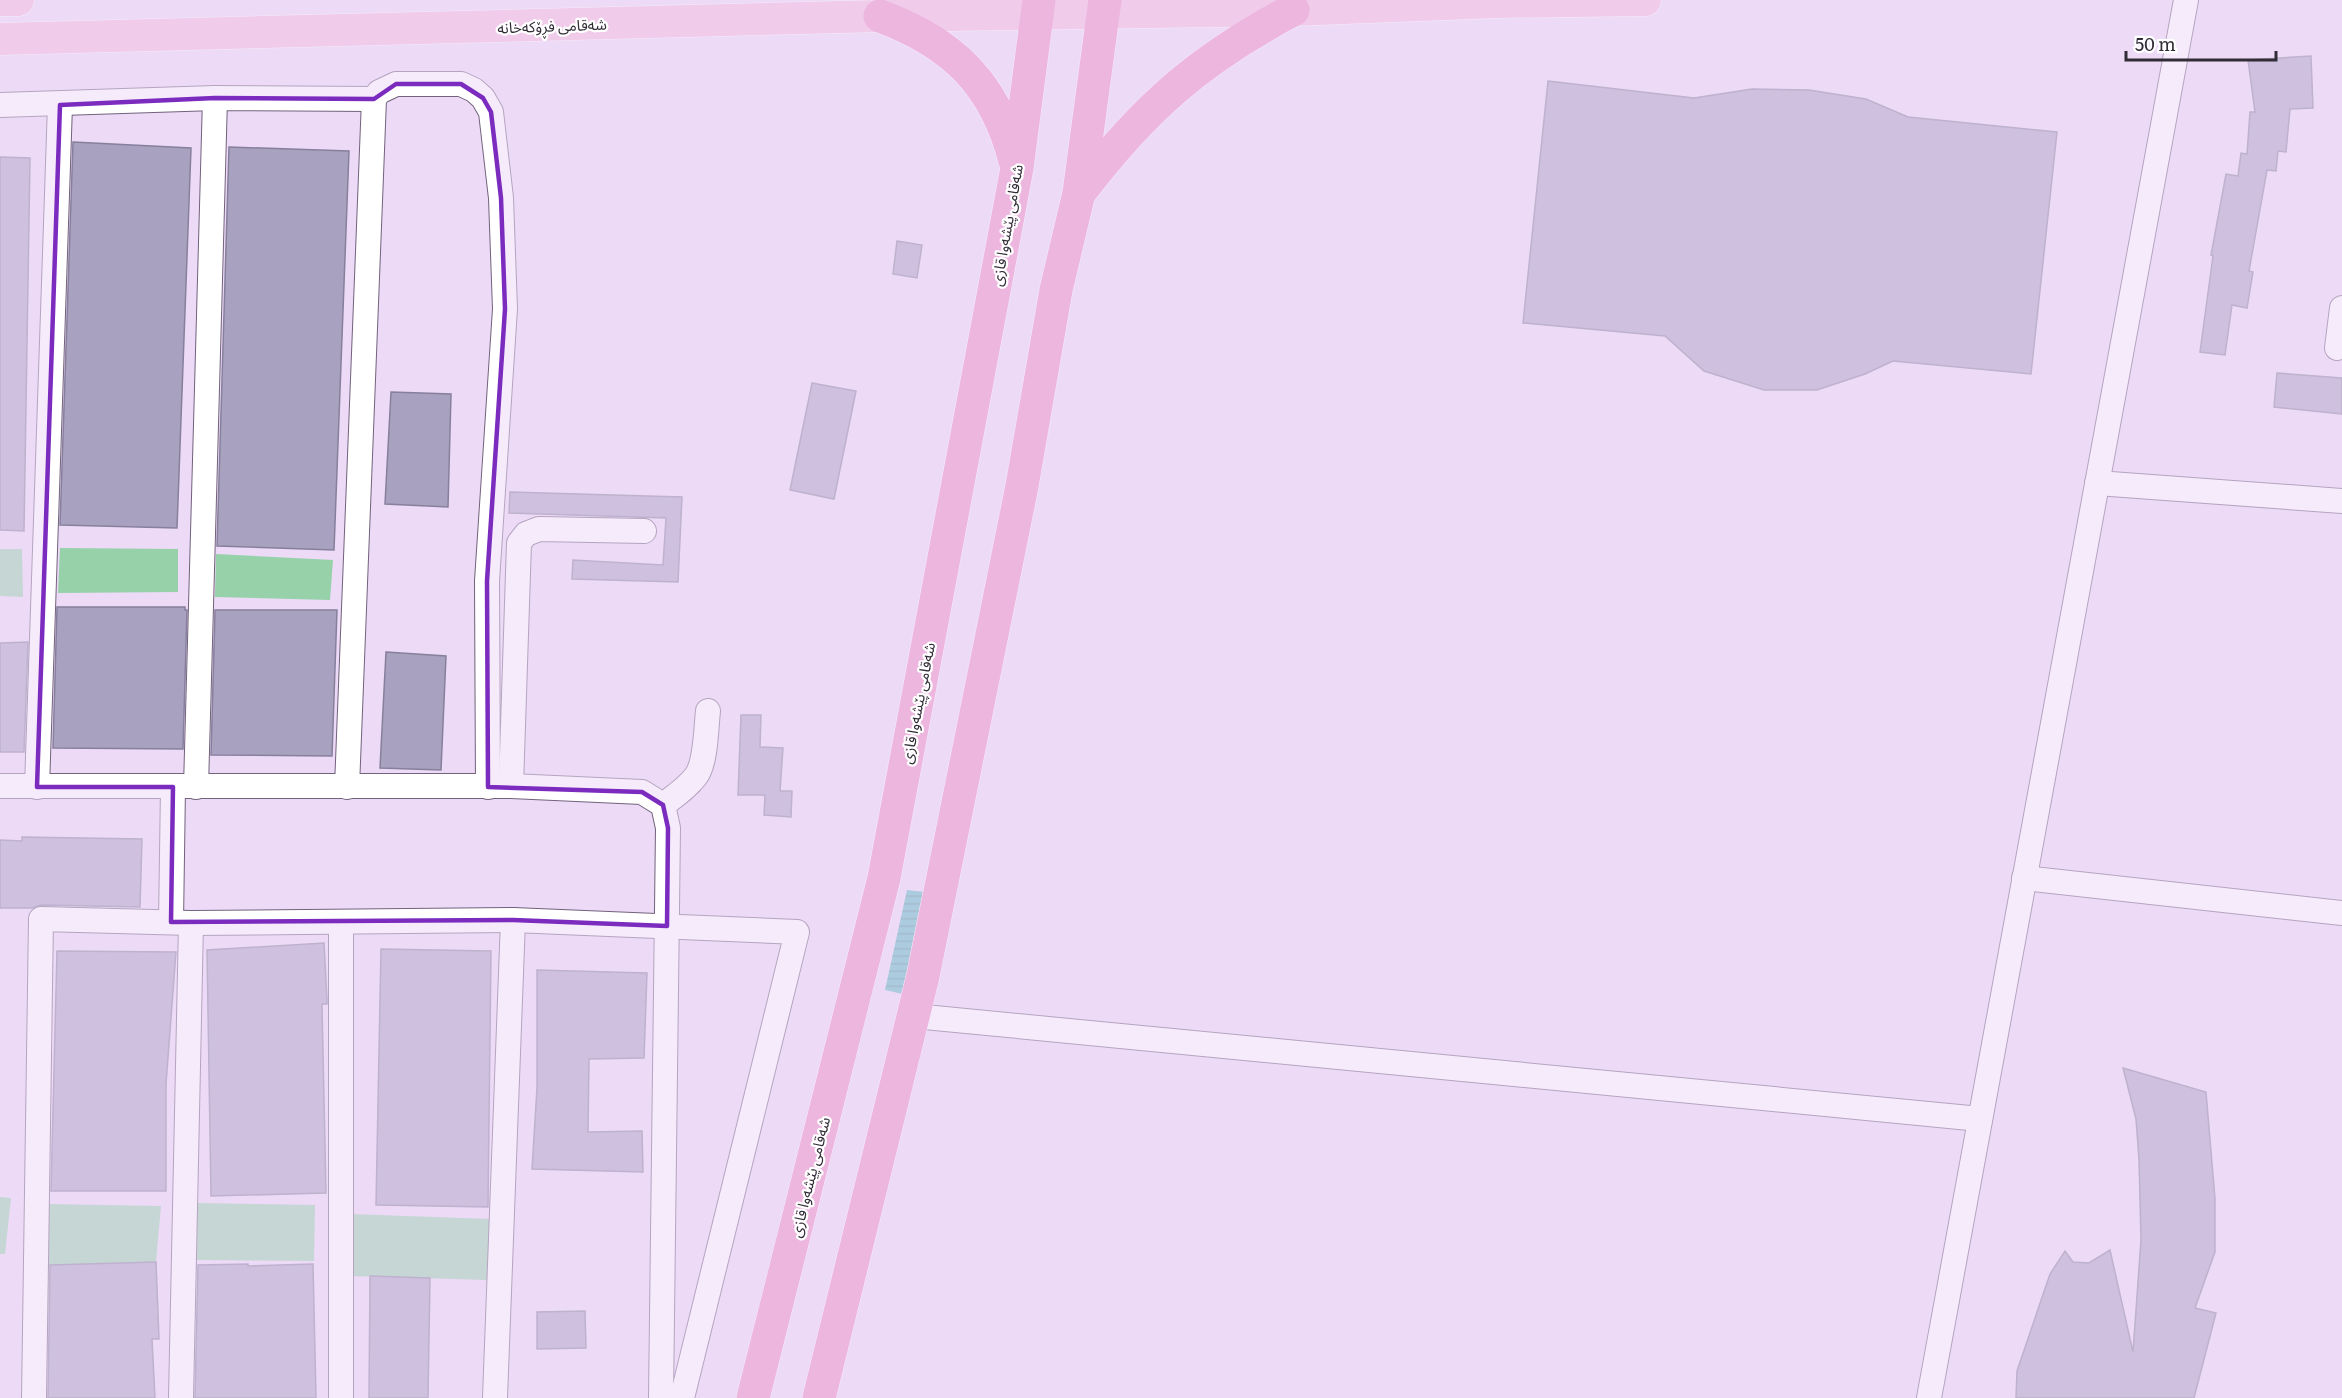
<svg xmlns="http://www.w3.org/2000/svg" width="2342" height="1398" viewBox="0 0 2342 1398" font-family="Literata,'Noto Sans Arabic',serif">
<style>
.grass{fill:#96d1aa}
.water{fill:url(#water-rules)}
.building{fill:#a8a1bf;stroke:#87809d;stroke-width:1.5}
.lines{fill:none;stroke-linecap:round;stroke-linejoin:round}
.minor-casing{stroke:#72627b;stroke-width:26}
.major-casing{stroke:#fff;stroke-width:33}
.highway-casing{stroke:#fff;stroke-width:34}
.minor{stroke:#fff;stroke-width:24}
.major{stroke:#f4b9d9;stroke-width:32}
.highway{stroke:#ed8bc0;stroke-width:33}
.marked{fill:none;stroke:#7b2cbf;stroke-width:4.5;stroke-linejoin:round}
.labels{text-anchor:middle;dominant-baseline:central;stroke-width:4.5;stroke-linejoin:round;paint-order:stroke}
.street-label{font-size:15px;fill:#322c37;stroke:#fff}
</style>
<defs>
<pattern id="water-rules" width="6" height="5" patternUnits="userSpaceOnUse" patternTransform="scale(1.5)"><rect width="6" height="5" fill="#5db8bf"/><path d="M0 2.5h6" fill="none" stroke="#4d969c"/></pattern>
</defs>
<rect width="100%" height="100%" fill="#ecdaf7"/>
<g class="grass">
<polygon points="60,548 178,549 178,592 58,593"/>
<polygon points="0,549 22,549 23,597 0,596"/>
<polygon points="216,554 333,560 330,600 215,597"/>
<polygon points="0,1197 11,1198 5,1254 0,1254"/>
<polygon points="197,1203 315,1205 314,1261 196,1260"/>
<polygon points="46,1204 161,1206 156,1262 37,1266"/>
<polygon points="350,1214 491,1219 488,1280 348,1276"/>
</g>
<polygon class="water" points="907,890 925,892 903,994 885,990"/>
<g class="building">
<polygon points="2311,56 2313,108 2290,109 2286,152 2278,151 2276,171 2267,170 2249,271 2253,272 2247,308 2232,305 2225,355 2200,352 2213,256 2211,255 2226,174 2238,176 2241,153 2247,154 2250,112 2255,112 2248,60"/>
<polygon points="1548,81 1694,98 1752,89 1809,90 1866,99 1908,117 2057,132 2031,374 1893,361 1865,374 1817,390 1764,390 1704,371 1665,336 1523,323"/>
<polygon points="73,142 191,148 177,528 60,525"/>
<polygon points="229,147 349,151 334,550 217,546"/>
<polygon points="0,157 30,158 24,531 0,530"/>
<polygon points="897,241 922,245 917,278 893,274"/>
<polygon points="2277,373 2342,378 2342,414 2274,407"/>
<polygon points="812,383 856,391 834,499 790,490"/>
<polygon points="391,392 451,394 448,507 385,504"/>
<polygon points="510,492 682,497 678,582 572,579 573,560 663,565 666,518 509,513"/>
<polygon points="57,607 185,607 185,610 187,610 183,749 53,748"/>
<polygon points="215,610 337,610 332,756 211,755"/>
<polygon points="28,642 24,752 0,752 0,643"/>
<polygon points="386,652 446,656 441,770 380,768"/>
<polygon points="741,715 761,715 760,747 783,748 780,791 792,791 791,817 764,815 765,795 738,795"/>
<polygon points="22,837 142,839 140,907 41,905 32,908 0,908 0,840 22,841"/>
<polygon points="324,943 327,999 327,1004 322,1004 326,1193 211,1196 207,950"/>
<polygon points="381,949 491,951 488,1207 376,1205"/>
<polygon points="57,951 176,952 166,1084 166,1191 51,1191"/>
<polygon points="537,970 647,973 644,1058 589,1059 588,1132 642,1131 643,1172 532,1169 537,1088"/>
<polygon points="2123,1068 2206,1092 2215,1199 2215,1252 2195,1308 2216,1313 2194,1398 2016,1398 2017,1371 2050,1274 2065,1251 2073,1262 2089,1263 2110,1250 2133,1352 2141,1240 2139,1159 2136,1119"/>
<polygon points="156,1262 159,1339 152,1339 155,1398 48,1398 50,1265"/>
<polygon points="248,1264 248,1266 313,1264 316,1398 195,1398 198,1265"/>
<polygon points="370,1276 430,1278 428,1398 369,1398"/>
<polygon points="585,1311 586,1348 537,1349 537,1312"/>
</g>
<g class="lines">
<defs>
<g id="minor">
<polyline points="0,105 215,98 374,99"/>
<polyline points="2337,348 2342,308"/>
<polyline points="2097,483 2342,501"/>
<polyline points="0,786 511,786 642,792 663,805 668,828 661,1398"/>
<polyline points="511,786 519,543 526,534 539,529 644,531"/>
<polyline points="37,787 60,105"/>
<polyline points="196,787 215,98"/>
<polyline points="347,787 374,99 379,92 396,84 461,84 474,90 483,98 491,112 501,198 505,309 487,581 488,787"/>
<path d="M663 805C675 796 687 788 696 776 706 763 706 728 708 711"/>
<polyline points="2024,878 2342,913"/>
<polyline points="171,922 173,787"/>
<polyline points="914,1016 1980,1119"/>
<polyline points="34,1398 41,919 191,923 513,920 797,932 682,1398"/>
<polyline points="181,1398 191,923"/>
<polyline points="341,1398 341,923"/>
<polyline points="495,1398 513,920"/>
<polyline points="1929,1398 2186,0"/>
</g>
<g id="major">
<polyline points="0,0 18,0"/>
<polyline points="0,39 880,16 1293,10 1497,2 1645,0"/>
</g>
<g id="highway">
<path d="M880 16C953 43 995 84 1015 161"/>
<path d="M1080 192C1144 108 1200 59 1293 10"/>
<polyline points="753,1398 884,878 1017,168 1039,0"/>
<polyline points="819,1398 923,976 1022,486 1056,290 1079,193 1105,0"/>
</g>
</defs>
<use href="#minor" class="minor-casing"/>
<use href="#major" class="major-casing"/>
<use href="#highway" class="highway-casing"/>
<use href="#minor" class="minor"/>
<use href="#major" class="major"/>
<use href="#highway" class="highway"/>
</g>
<path d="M0 0H2342V1398H0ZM396 84H461L483 98 491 112 501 198 505 309 487 581 488 787 642 792 663 805 668 828 667 926 513 920 171 922 173 787H37L60 105 215 98 374 99Z" fill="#ecdaf7" fill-opacity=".55" fill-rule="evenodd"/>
<path class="marked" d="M396 84H461L483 98 491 112 501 198 505 309 487 581 488 787 642 792 663 805 668 828 667 926 513 920 171 922 173 787H37L60 105 215 98 374 99Z"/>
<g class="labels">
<g class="street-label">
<text transform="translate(552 25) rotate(-2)">شەقامی فڕۆکەخانە</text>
<text transform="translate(1006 225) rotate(-80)">شەقامی پێشەوا قازی</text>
<text transform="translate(917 703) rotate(-79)">شەقامی پێشەوا قازی</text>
<text transform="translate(809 1177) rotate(-76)">شەقامی پێشەوا قازی</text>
</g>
</g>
<path d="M2126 51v9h150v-9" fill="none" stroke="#322c37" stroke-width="3"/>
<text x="2135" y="51" font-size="18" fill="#322c37" stroke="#ffffff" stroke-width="4.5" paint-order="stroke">50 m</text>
</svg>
